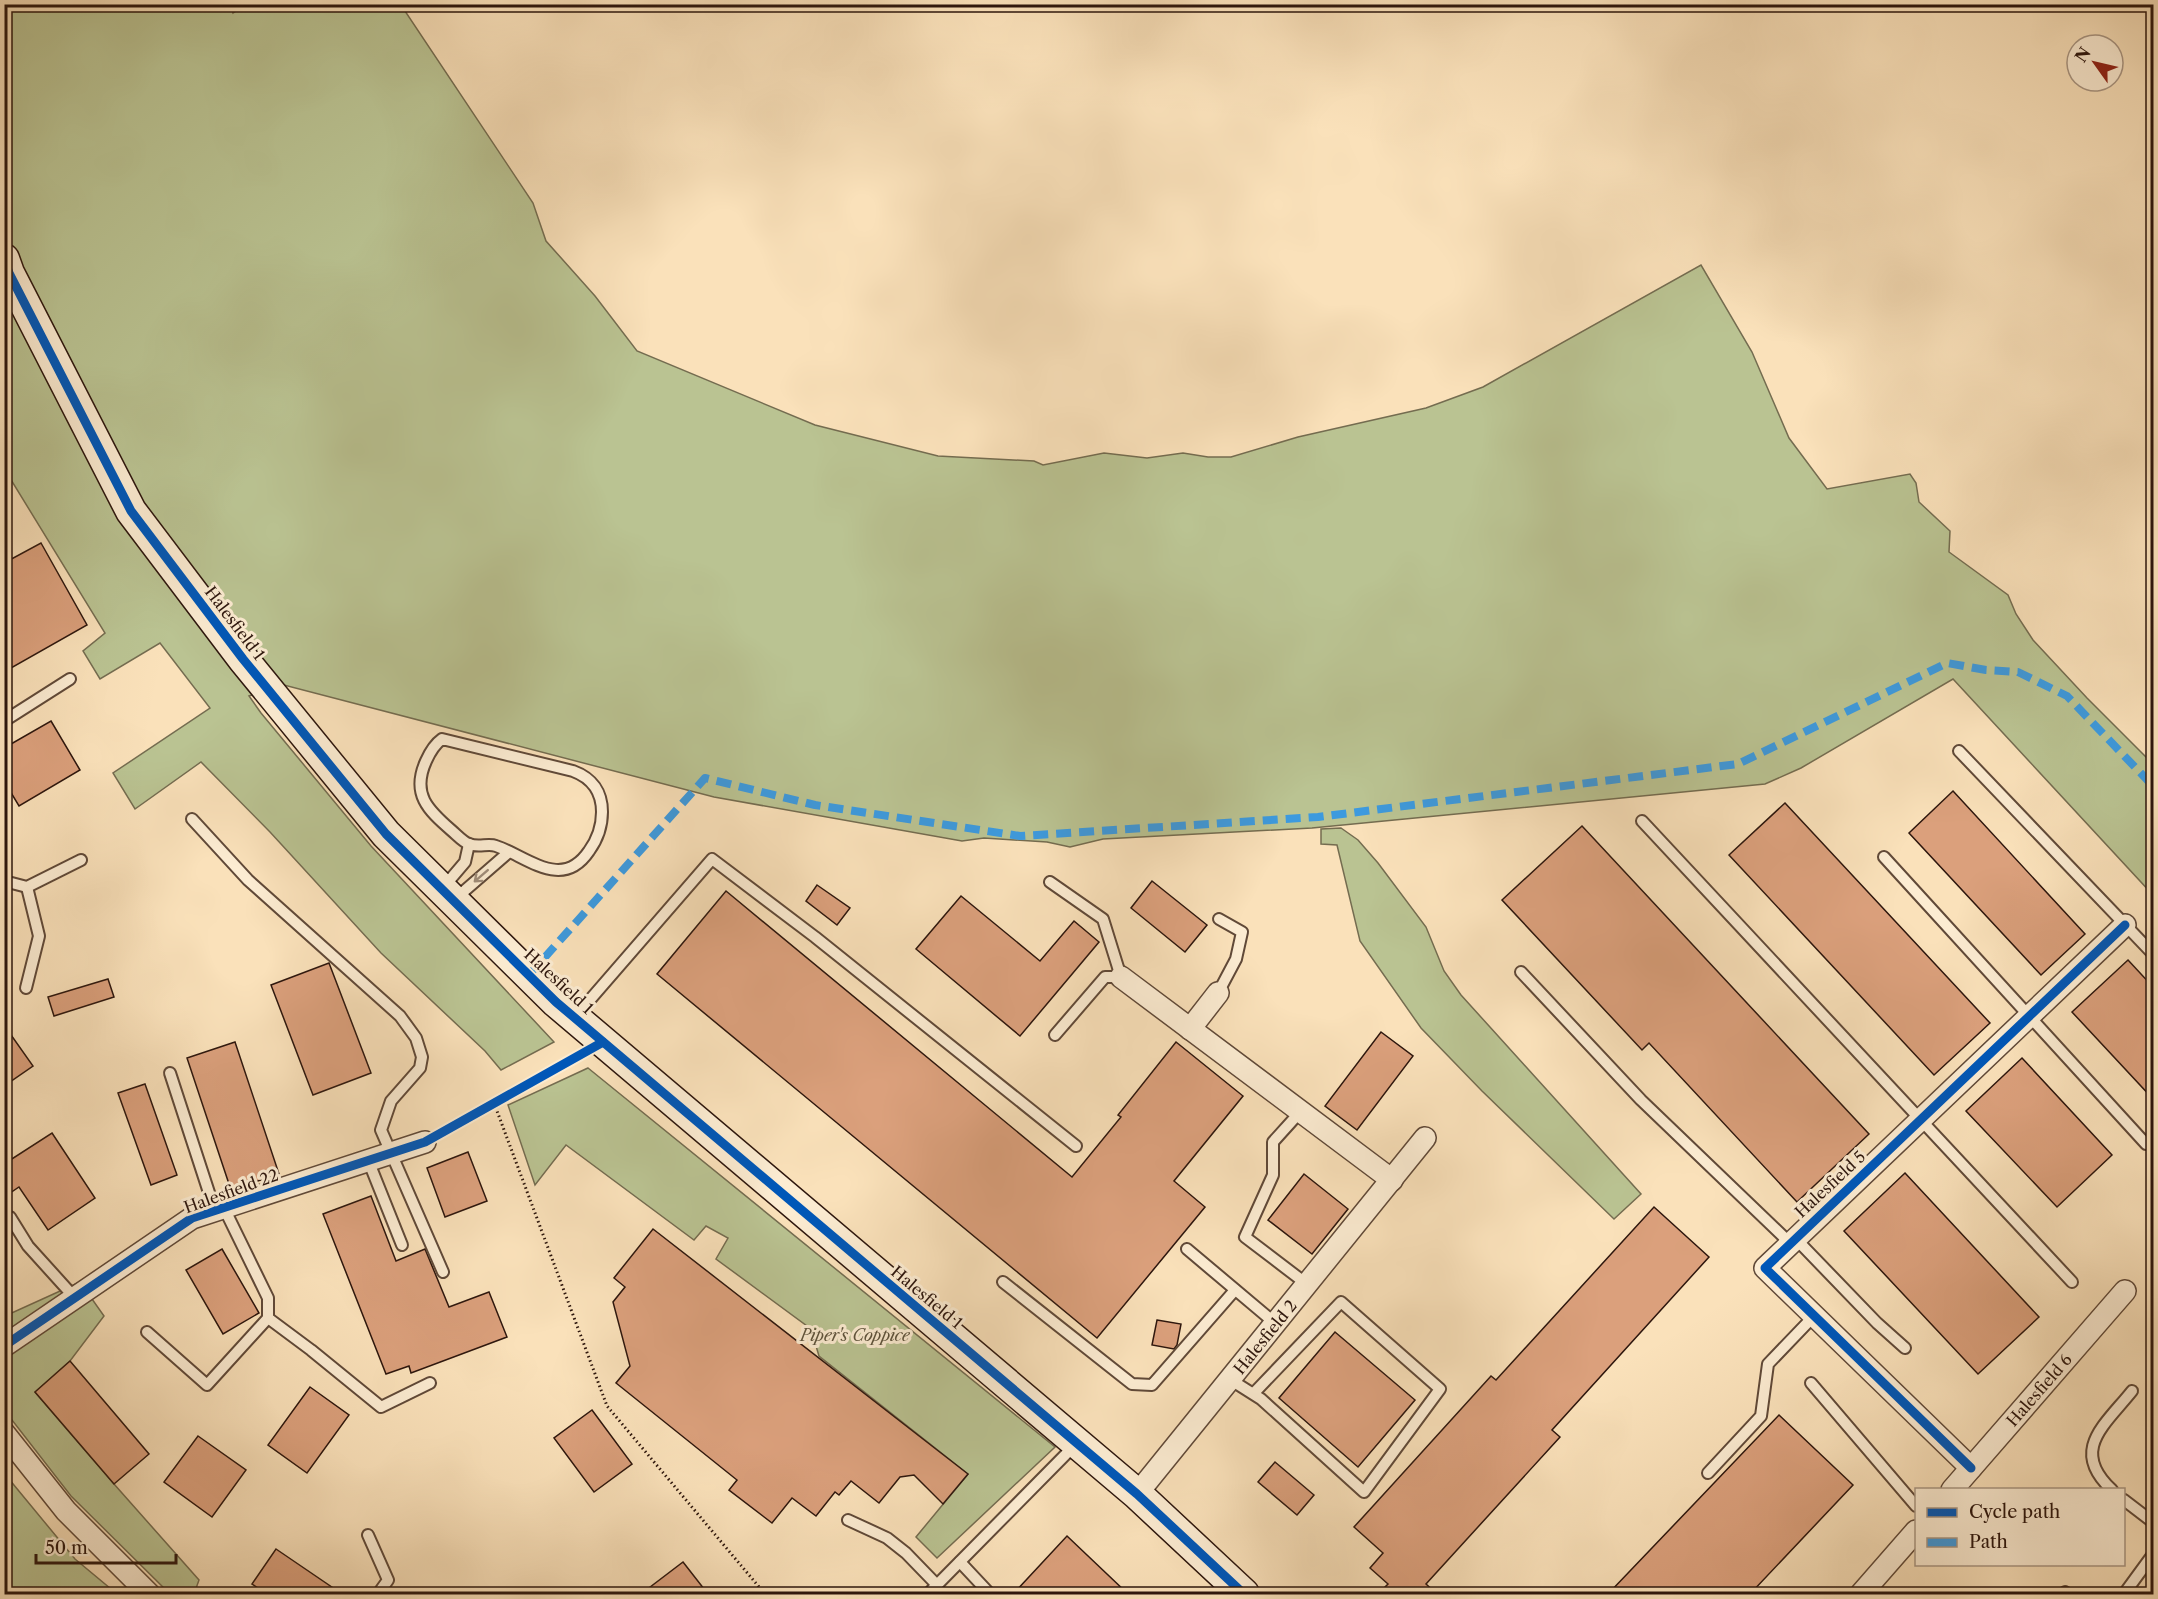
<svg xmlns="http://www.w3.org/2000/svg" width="2158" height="1599" viewBox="0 0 2158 1599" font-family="'Libre Caslon Text',serif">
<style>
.green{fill:#bac392;stroke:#746c50;stroke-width:1.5}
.building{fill:#dba07c;stroke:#2d160d;stroke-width:1.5}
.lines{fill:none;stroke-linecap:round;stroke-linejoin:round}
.lane-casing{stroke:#604938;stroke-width:14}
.street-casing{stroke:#604938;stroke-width:24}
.secondary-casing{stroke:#2d160d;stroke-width:33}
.path{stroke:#2d160d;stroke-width:3;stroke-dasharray:1.5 3;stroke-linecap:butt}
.lane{stroke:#fcecd2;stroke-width:10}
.street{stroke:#fcecd2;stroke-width:21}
.secondary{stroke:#fcecd2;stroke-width:30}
.quiet{stroke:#3d9ade;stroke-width:8;stroke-dasharray:15 8;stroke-linecap:butt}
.cycleway-casing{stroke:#fcecd2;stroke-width:13}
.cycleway{stroke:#0057b8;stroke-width:9}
.oneway{stroke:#9f8c79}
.labels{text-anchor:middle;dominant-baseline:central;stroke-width:6;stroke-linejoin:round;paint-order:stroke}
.street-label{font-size:16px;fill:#2d160d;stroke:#fcecd2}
.park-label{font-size:16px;font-style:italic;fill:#5e533c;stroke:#fcecd2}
</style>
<rect width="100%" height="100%" fill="#fae1ba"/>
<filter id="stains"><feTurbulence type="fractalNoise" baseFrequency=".00333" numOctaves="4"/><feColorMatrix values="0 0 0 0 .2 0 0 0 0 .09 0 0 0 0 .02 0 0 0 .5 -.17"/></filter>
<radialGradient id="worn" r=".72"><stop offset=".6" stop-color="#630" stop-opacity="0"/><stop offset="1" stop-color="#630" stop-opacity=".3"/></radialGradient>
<g class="green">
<polygon points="230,4 233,13 246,4 401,5 533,203 546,241 595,296 637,351 815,425 938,456 1034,461 1043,465 1104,453 1147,458 1183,453 1208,457 1231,457 1298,437 1426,408 1483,387 1701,265 1752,352 1789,438 1827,489 1910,474 1916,483 1919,502 1950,531 1949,552 2008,595 2016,614 2033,640 2087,698 2153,764 2153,895 1953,679 1801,768 1765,784 1312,828 1103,839 1070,847 1047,842 984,838 962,841 714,797 284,685 249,696 261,713 371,846 554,1042 501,1070 485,1051 381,953 270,832 201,762 135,809 113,773 210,708 160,643 100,679 83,651 105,633 5,470 5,5"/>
<polygon points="1341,828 1358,840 1378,863 1426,927 1444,971 1461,995 1641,1194 1614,1219 1482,1091 1421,1028 1360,941 1337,845 1321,844 1321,829"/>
<polygon points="588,1068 1055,1447 937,1558 916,1537 968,1474 819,1356 811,1329 716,1259 728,1238 706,1226 694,1240 566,1145 535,1185 508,1105"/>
<polygon points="80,1282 104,1316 70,1361 35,1392 114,1484 199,1580 194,1594 170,1594 71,1496 5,1411 5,1316"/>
<polygon points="4,1473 75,1559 117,1594 5,1594"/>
</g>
<g class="building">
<polygon points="41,543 87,625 4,672 4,563"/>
<polygon points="51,721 80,770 19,806 4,781 4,748"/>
<polygon points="1953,791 2085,934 2041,975 1909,833"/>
<polygon points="1785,803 1990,1023 1934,1075 1729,855"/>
<polygon points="1582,826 1869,1134 1797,1202 1649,1043 1642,1050 1502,900"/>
<polygon points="1152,881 1207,925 1185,952 1131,908"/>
<polygon points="817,885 850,908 837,925 806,901"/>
<polygon points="726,891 1072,1177 1121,1117 1118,1115 1176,1042 1243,1096 1174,1181 1205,1207 1097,1338 657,974"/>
<polygon points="961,896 1040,961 1074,921 1099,942 1020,1036 916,949"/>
<polygon points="2128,960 2154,988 2154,1100 2072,1012"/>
<polygon points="329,963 371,1073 313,1095 271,985"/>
<polygon points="108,979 114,997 54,1016 48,997"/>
<polygon points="4,1025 33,1066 4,1086"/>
<polygon points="1381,1032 1413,1056 1357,1130 1325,1106"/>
<polygon points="235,1042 279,1174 231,1190 187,1058"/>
<polygon points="2022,1058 2112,1155 2057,1207 1966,1111"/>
<polygon points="145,1084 177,1175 151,1185 118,1093"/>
<polygon points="52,1133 95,1198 48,1230 19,1187 4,1197 4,1164"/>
<polygon points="468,1152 487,1201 445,1217 427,1168"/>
<polygon points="1905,1173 2039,1317 1978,1374 1844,1231"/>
<polygon points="1304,1174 1348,1209 1312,1254 1268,1220"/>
<polygon points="371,1196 396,1261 425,1249 449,1307 489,1292 507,1337 411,1373 409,1366 386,1374 323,1214"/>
<polygon points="1654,1207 1709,1257 1552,1430 1560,1437 1426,1584 1437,1594 1378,1594 1388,1584 1370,1568 1383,1553 1354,1527 1491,1376 1496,1380"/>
<polygon points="653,1229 968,1474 943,1504 914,1475 900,1477 879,1503 851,1481 839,1495 835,1492 816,1516 792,1498 772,1523 729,1490 737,1480 616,1383 630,1366 613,1302 625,1287 614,1278"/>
<polygon points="222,1249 259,1313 223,1334 186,1270"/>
<polygon points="1157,1320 1181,1324 1177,1345 1174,1349 1152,1345"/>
<polygon points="1335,1332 1415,1400 1358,1467 1279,1398"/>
<polygon points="70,1361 149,1454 114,1484 35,1392"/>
<polygon points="310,1387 349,1415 307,1473 268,1445"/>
<polygon points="592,1410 632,1464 594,1492 554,1438"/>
<polygon points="1779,1415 1853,1485 1750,1594 1608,1594"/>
<polygon points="198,1436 246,1470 212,1517 164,1482"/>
<polygon points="1275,1462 1314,1495 1297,1515 1258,1482"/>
<polygon points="1067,1536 1128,1594 1013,1594"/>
<polygon points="276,1549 342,1594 267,1594 252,1584"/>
<polygon points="683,1562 708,1594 641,1594"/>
</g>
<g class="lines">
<defs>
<g id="lane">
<polyline points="4,721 70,679"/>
<path d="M442 739 573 771C592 778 602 792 602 812 602 826 597 840 589 851 562 891 528 857 496 846 488 843 478 848 469 844 463 842 457 835 451 830 428 810 411 794 426 761 430 752 435 744 442 739Z"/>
<polyline points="1959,751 2154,955"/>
<polyline points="192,819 248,880 400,1016 416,1038 422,1057 420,1068 391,1101 381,1130 443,1272"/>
<polyline points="1642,821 2072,1282"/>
<polyline points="1884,857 2146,1144"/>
<polyline points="4,881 27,887 81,860"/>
<polyline points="1050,882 1103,919 1121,977 1105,977 1055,1035"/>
<polyline points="442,889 465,862 469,844"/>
<polyline points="455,899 509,852"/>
<polyline points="1521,972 1641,1100 1790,1243"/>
<polyline points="26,988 39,936 27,887"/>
<polyline points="1218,993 1236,959 1242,932 1219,919"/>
<polyline points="575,1017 712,859 815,937 1076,1146"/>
<polyline points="170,1073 215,1211"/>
<polyline points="1301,1111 1273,1142 1273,1175 1245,1237 1308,1285"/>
<polyline points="368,1160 402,1245"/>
<polyline points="10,1217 28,1246 75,1298"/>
<polyline points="1795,1238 1877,1323 1905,1348"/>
<polyline points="1187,1249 1276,1324"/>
<polyline points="1003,1282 1132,1384 1152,1385 1235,1290"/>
<polyline points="268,1318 311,1350 381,1407 430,1383"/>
<polyline points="147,1332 207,1385 268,1318 268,1298 224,1208"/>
<polyline points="1231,1380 1261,1399 1364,1492 1440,1389 1341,1302 1253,1394"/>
<polyline points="1811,1383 1916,1506"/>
<polyline points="1708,1473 1761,1416 1768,1364 1814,1316"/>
<path d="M2112 1490C2069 1450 2105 1425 2132 1391"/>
<polyline points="2124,1500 2154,1523"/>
<polyline points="848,1520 887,1538 906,1553 937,1585"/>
<polyline points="368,1535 388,1580 378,1594"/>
<polyline points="960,1562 990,1594"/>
<polyline points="2065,1592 2068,1594"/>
<polyline points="928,1594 1075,1445"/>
<polyline points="2124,1594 2154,1553"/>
</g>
<g id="street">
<polyline points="1121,977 1392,1180"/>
<polyline points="1190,1029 1218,993"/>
<polyline points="4,1346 192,1218 425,1142"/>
<polyline points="4,1433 66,1511 149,1594"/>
<polyline points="1971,1468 1765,1268 2125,925"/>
<polyline points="1952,1490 2125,1291"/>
<polyline points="1137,1494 1425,1138"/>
<polyline points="1861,1594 1916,1531"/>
</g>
<polyline id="secondary" points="4,259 9,273 131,511 243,659 386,834 556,1002 1137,1494 1244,1594"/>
</defs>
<use href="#lane" class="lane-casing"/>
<use href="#street" class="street-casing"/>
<use href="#secondary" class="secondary-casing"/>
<polyline class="path" points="494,1103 607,1406 765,1594"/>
<use href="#lane" class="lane"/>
<use href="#street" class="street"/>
<use href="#secondary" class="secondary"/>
<polyline class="quiet" points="529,975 705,778 815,805 1020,836 1318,817 1738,764 1947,663 1986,670 2018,672 2067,696 2154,787"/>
<defs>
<g id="cycleway">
<polyline points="4,259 9,273 131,511 243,659 386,834 556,1002 1137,1494 1244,1594"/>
<polyline points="4,1346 192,1218 425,1142 603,1042"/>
<polyline points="1971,1468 1765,1268 2125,925"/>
</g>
</defs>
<use href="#cycleway" class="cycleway-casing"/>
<use href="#cycleway" class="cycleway"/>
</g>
<defs><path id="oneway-shaft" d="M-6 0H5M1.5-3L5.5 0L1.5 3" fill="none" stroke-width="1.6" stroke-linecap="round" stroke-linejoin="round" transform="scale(1.5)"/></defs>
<use class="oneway" href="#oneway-shaft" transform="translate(481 876) rotate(139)"/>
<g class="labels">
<g class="street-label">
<text transform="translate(235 623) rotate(53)">Halesfield 1</text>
<text transform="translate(559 981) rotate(43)">Halesfield 1</text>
<text transform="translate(1830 1184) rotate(-43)">Halesfield 5</text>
<text transform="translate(231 1191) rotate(-20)">Halesfield 22</text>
<text transform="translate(927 1297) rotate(40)">Halesfield 1</text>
<text transform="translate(1265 1337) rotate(-51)">Halesfield 2</text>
<text transform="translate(2039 1390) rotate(-49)">Halesfield 6</text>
</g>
<g class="park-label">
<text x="855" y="1335">Piper's Coppice</text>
</g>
</g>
<rect width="2158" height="1599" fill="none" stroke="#fae1ba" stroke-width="24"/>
<rect x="6" y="6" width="2146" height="1587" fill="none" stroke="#2d160d" stroke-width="3"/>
<rect x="12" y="12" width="2134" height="1575" fill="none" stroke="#2d160d" stroke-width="1.5"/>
<rect x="1915" y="1488" width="210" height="78" fill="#fcecd2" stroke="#a99683" stroke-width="1.5"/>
<rect x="1927" y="1508" width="30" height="9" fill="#0057b8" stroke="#a99683" stroke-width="1.5"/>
<text x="1969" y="1518" font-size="18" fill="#2d160d">Cycle path</text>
<rect x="1927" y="1538" width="30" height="9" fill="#3d9ade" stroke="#a99683" stroke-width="1.5"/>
<text x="1969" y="1548" font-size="18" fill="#2d160d">Path</text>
<g transform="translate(2095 63) rotate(304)"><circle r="28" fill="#fcecd2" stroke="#a99683" stroke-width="1.5"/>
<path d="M0-4.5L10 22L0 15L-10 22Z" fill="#8f2418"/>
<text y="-9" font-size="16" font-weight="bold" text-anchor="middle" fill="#2d160d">N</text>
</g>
<path d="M36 1554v9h140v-9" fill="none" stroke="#2d160d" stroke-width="3"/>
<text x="45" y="1554" font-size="18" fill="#2d160d" stroke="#fcecd2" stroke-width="4.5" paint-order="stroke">50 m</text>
<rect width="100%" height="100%" filter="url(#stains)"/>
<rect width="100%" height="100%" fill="url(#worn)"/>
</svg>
